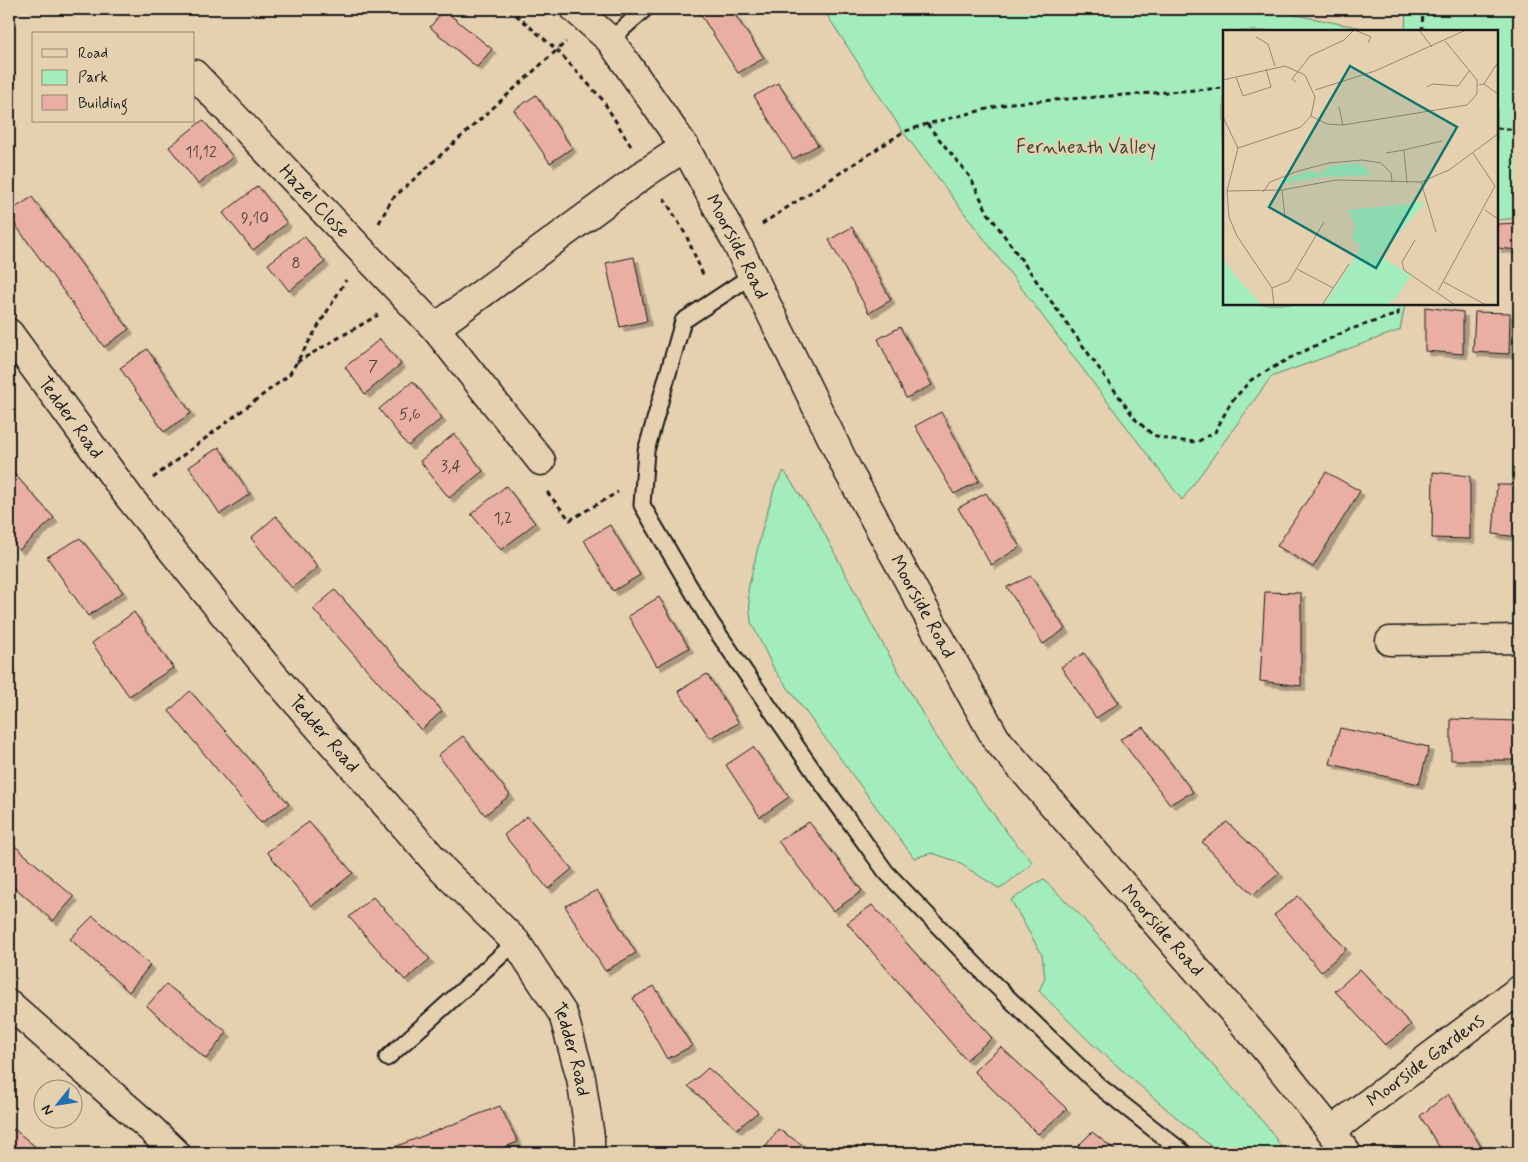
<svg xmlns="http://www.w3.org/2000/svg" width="1528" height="1162" viewBox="0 0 1528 1162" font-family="Mynerve,sans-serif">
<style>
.green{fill:#a3ecbb;stroke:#60846c}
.building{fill:#e9afa3;stroke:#1c1c1c;filter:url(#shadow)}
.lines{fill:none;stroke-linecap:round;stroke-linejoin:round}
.lane-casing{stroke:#1c1c1c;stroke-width:19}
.street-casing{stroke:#1c1c1c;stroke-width:31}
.path{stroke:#1c1c1c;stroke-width:3;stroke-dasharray:5 4;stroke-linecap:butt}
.lane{stroke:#e5d0af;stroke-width:15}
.street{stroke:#e5d0af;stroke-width:28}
.labels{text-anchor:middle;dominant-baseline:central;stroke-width:4.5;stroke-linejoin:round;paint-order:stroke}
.number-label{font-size:16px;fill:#4f413e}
.park-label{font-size:19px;fill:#37463c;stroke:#e5d0af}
.street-label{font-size:19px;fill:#1c1c1c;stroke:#e5d0af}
.inset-road{fill:none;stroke:#958874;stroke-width:1}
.view{fill:#0f766e;fill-opacity:0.15;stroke:#0f766e;stroke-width:2.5}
.inset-edge{fill:none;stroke:#1c1c1c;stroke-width:2.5}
</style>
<defs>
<filter id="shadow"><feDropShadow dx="4.5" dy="4.5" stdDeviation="0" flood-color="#0004"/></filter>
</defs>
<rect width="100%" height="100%" fill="#e5d0af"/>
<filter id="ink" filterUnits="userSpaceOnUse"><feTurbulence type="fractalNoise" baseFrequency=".02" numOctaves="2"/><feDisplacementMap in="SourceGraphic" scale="10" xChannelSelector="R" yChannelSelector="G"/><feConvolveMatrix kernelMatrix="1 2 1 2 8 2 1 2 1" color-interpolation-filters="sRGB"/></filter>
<g filter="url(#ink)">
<g class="green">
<polygon points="823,9 1266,9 1376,31 1224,31 1224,304 1405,304 1400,330 1271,377 1182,500 903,132"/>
<polygon points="1406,9 1519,9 1519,218 1497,220 1497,31 1405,31"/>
<polygon points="784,471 819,523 872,625 933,732 1009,835 1033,863 1000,889 956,861 932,853 914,858 774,669 751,622 748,590 762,530 775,486"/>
<polygon points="1043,879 1079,914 1270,1130 1285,1153 1220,1153 1192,1131 1092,1044 1039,991 1045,978 1042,955 1011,900"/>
</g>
<g class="building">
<polygon points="697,9 731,9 764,58 738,73"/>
<polygon points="444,10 492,49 477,67 430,27"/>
<polygon points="778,83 818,145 793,159 754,96"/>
<polygon points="536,95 572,148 550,163 514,110"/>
<polygon points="203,120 233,157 198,184 169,147"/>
<polygon points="258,186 287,223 253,250 223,213"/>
<polygon points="32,197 129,329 104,347 9,216 9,212"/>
<polygon points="1519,223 1519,250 1497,248 1497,224"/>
<polygon points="852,227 891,300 869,313 829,240"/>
<polygon points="304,236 325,262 289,291 268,264"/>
<polygon points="634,257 647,321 620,327 606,263"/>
<polygon points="1425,307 1463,312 1463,354 1425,351"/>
<polygon points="1475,312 1510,313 1509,354 1473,352"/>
<polygon points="900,327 932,385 906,398 878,339"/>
<polygon points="380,339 401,364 365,394 345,367"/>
<polygon points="147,349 191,413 164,432 120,368"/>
<polygon points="413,381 442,418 408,446 379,409"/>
<polygon points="941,412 979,481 954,494 915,426"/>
<polygon points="454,434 483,471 449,498 420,461"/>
<polygon points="219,447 250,494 220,514 189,467"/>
<polygon points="9,468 54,518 19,550 9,537"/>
<polygon points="1326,472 1360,491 1313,567 1277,546"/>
<polygon points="1433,472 1470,476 1470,539 1432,538"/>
<polygon points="1497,485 1519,485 1519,537 1493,534"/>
<polygon points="506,486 535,523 501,550 471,514"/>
<polygon points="986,493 1020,547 991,565 958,508"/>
<polygon points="276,516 318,567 292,588 251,538"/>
<polygon points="610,525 640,575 613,591 584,540"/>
<polygon points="80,538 123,592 88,616 47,557"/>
<polygon points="1031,576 1065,629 1043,644 1007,587"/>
<polygon points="335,590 442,711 421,730 313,609"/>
<polygon points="1265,592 1301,593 1301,686 1260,681"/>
<polygon points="659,597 689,648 657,666 628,616"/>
<polygon points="134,612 173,668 129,696 92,643"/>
<polygon points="1084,653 1119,703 1096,718 1061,667"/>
<polygon points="707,674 739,723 710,738 678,691"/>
<polygon points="190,691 289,804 261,823 169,711"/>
<polygon points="1451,719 1519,721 1519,760 1451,760"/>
<polygon points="1143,727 1193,792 1170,804 1120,739"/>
<polygon points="1340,728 1429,747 1419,784 1330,764"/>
<polygon points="463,736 510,795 485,815 438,755"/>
<polygon points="753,747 789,797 760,817 726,765"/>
<polygon points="527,816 572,869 548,889 504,835"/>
<polygon points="309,822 353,873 312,906 267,852"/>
<polygon points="809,822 862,891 833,911 778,841"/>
<polygon points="1227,822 1280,873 1253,895 1202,842"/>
<polygon points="9,841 74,897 53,921 9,882"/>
<polygon points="597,890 636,953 605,971 565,906"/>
<polygon points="1298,896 1346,949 1321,972 1274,915"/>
<polygon points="373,897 430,959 405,980 349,917"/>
<polygon points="872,905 992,1038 966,1060 847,923"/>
<polygon points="93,916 150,965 129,992 70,939"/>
<polygon points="1360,969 1411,1025 1385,1045 1335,991"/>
<polygon points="166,984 227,1032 206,1059 147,1006"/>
<polygon points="654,986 692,1046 667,1059 633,998"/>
<polygon points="1001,1047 1067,1109 1038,1134 974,1071"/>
<polygon points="708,1068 758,1112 737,1129 688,1086"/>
<polygon points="1448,1094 1485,1153 1443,1153 1420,1116"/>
<polygon points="500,1106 518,1142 488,1153 379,1153"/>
<polygon points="14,1129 43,1153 9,1153 9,1136"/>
<polygon points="778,1129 815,1153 772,1153 765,1148"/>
<polygon points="1092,1132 1119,1153 1071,1153"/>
</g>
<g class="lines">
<defs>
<g id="lane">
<polyline points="610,40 645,9"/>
<polyline points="751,276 683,321 646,451 642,505 711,623 819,779 886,872 992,982 1099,1086 1184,1153"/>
<polyline points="387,1058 516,942"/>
</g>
<g id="street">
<path id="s1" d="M575 9 610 40 685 147 736 242 848 471 996 739 1264 1047 1331 1131 1347 1153"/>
<path id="s2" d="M194 74 435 328 647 172 685 147"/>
<polyline points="435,328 541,461"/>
<path id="s3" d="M9 333 129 497 274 676 443 870 516 942 563 1014 581 1078 590 1137V1153"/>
<polyline points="1390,641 1519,639"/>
<polyline points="9,1004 150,1128 176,1153"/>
<path id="s4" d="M1331 1131 1519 990"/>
</g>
</defs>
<use href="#lane" class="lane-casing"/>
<use href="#street" class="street-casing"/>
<g class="path">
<polyline points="509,9 557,50 602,99 631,146"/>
<polyline points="1422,31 1423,9"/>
<polyline points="927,124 970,177 988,213 1123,402 1136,420 1153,435 1170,440 1197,442 1215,432 1231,402 1251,380 1290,358 1348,330 1398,314 1399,304"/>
<polyline points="1497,128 1519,130"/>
<polyline points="664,198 686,235 704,277"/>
<polyline points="379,223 392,199 566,42"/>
<polyline points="762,224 903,132 927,124 1011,103 1224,88"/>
<polyline points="297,362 378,315"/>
<polyline points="153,478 289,375 346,280"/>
<polyline points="547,492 570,520 618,492"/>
</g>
<use href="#lane" class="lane"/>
<use href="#street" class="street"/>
</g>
</g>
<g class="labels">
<g class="number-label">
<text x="201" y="152">11,12</text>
<text x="255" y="218">9,10</text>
<text x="296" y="263">8</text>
<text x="373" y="366">7</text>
<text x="410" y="414">5,6</text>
<text x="451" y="466">3,4</text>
<text x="503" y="518">1,2</text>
</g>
<g class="park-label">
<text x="1086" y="147">Fernheath Valley</text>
</g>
<g class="street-label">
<text stroke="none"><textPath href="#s2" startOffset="175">Hazel Close</textPath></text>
<text stroke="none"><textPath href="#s1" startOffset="290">Moorside Road</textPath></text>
<text stroke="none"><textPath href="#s3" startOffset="105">Tedder Road</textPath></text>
<text stroke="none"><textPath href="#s1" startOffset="695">Moorside Road</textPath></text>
<text stroke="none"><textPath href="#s3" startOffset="510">Tedder Road</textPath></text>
<text stroke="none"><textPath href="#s1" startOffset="1100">Moorside Road</textPath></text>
<text stroke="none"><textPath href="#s3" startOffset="916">Tedder Road</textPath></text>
<text stroke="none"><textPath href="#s4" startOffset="118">Moorside Gardens</textPath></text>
</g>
</g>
<g transform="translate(1223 30)">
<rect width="275" height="275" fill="#e5d0af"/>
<path d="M131 133 140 135 149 145 99 147V142L106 136ZM87 141 97 143V147L57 154V151ZM203 172 156 225 188 246 172 269 164 275H101L138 217 129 209 132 195 125 180ZM0 227 11 244 39 275H0Z" fill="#a3ecbb"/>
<path class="inset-road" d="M132 0 148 7 145 13M196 0 209 17M33 7 45 14 52 36M13 47 20 66 48 57 43 39M0 50 62 36 82 45 92 67 88 86 78 97 15 118 0 87M73 52 69 49 87 26 121 10 131 0M261 54 275 64M256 55 261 54 275 32M204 57 210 54 235 56 247 40M92 60 152 41 243 0M116 77 120 95M88 86 104 94 120 95 244 75 254 64V50L222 11M15 118 4 161 6 187 14 206 49 258 51 275M163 123 181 120M198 152 213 202M184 153 181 120 219 111M59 160 62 188M4 161 59 160 113 150 198 152 226 140 275 104M40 162 47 152 75 141 106 133 139 130 158 133 168 143 169 152M262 180 275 189M192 210 179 232 181 240 232 275M74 239 110 258M221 252 263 275M49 258 66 251 101 192M215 261 272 156 250 123M99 275 126 234"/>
<path class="view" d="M127 36 234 97 153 238 46 177Z"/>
<rect width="275" height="275" class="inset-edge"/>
</g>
<rect width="1528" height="1162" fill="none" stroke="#e5d0af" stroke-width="30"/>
<rect x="15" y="15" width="1498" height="1132" fill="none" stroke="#1c1c1c" stroke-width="2" filter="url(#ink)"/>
<rect x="32" y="32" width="162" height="90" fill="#e5d0af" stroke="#958874"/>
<rect x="42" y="49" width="25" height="8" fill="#e5d0af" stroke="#958874"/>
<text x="78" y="58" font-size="15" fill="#1c1c1c">Road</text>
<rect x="42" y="70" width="25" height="15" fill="#a3ecbb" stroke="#958874"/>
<text x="78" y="82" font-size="15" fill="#1c1c1c">Park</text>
<rect x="42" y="95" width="25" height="15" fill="#e9afa3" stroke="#958874"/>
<text x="78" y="108" font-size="15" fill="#1c1c1c">Building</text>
<g transform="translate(58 1104) rotate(240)"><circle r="24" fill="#e5d0af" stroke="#958874"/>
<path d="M0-4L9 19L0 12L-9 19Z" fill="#1f6fb2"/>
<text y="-8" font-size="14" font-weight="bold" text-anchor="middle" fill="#1c1c1c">N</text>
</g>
</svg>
